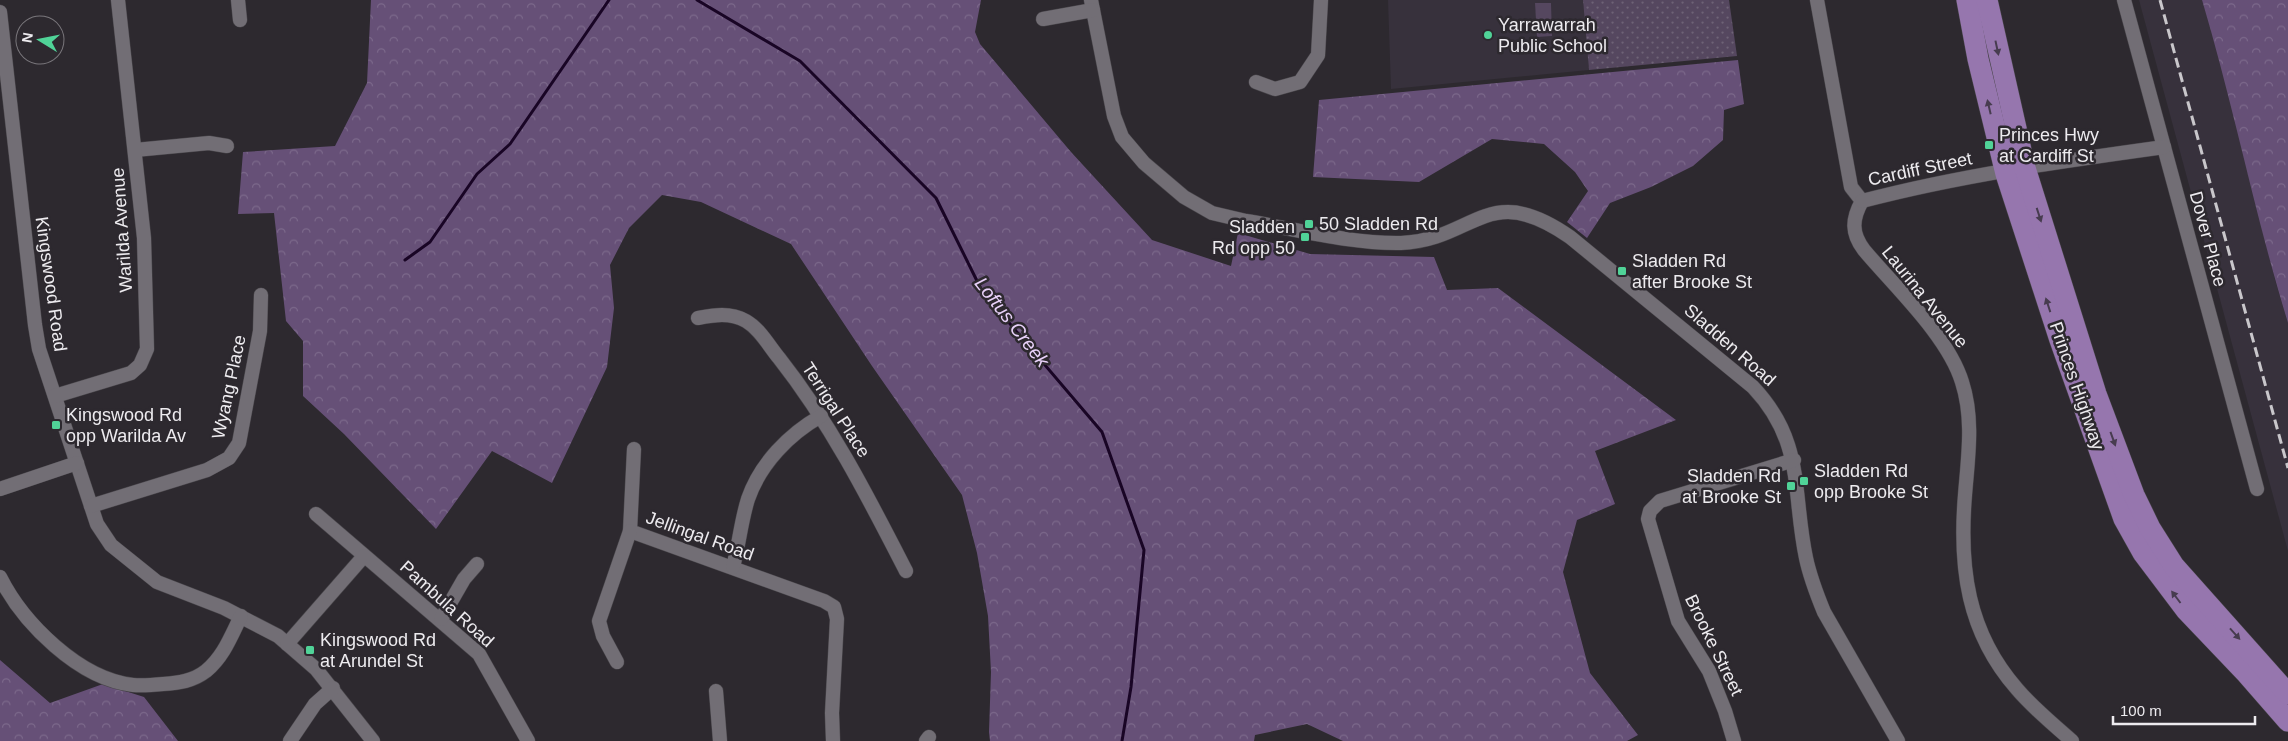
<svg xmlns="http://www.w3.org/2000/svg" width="2288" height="741" viewBox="0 0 2288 741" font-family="Arial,sans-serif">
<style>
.built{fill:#37313c}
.green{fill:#55475f}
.forest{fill:url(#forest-crowns)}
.park{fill:url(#park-dots)}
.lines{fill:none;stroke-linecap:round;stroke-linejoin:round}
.stream{stroke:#190525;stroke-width:3}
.minor-casing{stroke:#49464b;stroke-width:15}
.highway-casing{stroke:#49464b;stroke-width:22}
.minor{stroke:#726e75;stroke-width:14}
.highway{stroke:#9676ae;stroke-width:21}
.rail{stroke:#c9c7cb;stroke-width:3;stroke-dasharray:10 5;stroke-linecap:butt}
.oneway{fill:#473c4f}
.poi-dot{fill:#50d398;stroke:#2d292f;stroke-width:2}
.labels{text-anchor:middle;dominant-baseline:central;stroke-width:5;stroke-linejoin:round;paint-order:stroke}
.poi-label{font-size:18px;fill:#edebef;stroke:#2d292f;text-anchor:start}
.street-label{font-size:18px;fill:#edebef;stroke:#2d292f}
.water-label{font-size:19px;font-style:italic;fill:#e9d2fa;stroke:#2d292f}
</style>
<defs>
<pattern id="forest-crowns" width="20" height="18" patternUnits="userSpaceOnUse" patternTransform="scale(1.25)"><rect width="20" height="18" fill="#665077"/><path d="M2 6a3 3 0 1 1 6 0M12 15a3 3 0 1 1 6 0" fill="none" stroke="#7c698b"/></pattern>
<pattern id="park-dots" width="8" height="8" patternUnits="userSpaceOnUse" patternTransform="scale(1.25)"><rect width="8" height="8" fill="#55475f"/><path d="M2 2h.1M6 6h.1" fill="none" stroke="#6e6276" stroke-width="1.8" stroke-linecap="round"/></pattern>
</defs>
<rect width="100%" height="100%" fill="#2d292f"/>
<g class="built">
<polygon points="1388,0 1583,0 1589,70 1391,89"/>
<polygon points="2139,0 2202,0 2222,64 2275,280 2288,323 2288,551"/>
</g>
<polygon class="green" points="1535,3 1551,3 1552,36 1537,37"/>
<g class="forest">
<polygon points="371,0 981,0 975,32 980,44 1071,152 1152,240 1231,266 1238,233 1310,254 1434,257 1447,290 1498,288 1676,420 1595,451 1615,504 1577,520 1563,572 1590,673 1638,735 1627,741 1343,741 1307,724 1255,735 1254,741 990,741 989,732 991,672 988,616 977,553 962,495 872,366 791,244 701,202 662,195 629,228 610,265 614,308 607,367 552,483 492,451 436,529 344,434 303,396 303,341 286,321 274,213 238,214 243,152 335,146 367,83"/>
<path d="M2202 0H2288V323C2255 216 2234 107 2202 0Z"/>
<polygon points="1738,60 1744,104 1724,110 1723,140 1693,166 1651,187 1610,203 1587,238 1567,222 1588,191 1575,172 1544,144 1492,139 1419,182 1313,177 1319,100"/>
<polygon points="0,660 50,703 103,684 144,697 178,741 0,741"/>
</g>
<polygon class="park" points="1583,0 1729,0 1737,56 1589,70"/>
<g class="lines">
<g class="stream">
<polyline points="697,0 800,61 936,198 982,291 1102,432 1144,550 1131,687 1122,741"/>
<polyline points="405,260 430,242 477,174 510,144 609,0"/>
</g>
<defs>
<g id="minor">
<polyline points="238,0 240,20"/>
<path d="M1091 0 1114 116 1122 137 1144 163 1184 197 1212 213 1246 221C1295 229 1351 244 1401 243 1475 240 1487 179 1570 237L1753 387C1805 442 1792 492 1806 558 1810 577 1817 595 1824 612L1898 741"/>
<path d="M1817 0 1851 187 1862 201C1852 219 1851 233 1864 250 1895 287 1948 336 1962 382 1974 419 1968 457 1965 495 1959 567 1967 632 2017 689 2033 708 2053 724 2072 741"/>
<polyline points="2124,0 2257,489"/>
<polyline points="0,12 35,325 39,349 97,524 111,545 157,582 224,608 278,636 316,669 373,741"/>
<polyline points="1043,19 1093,10"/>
<polyline points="1256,82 1275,89 1300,82 1318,55 1321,0"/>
<polyline points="135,150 209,143 227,146"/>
<path d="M1862 201C1961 175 2063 161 2164 147"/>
<path d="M698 318C714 315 730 312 746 321 760 329 769 346 779 358 831 424 868 497 906 571"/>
<polyline points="55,396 131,373 140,365 147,349 144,238 118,0"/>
<polyline points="634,449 630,531 824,601 834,607 837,619 832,713 833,741"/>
<polyline points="0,489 77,463"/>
<polyline points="91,506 207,470 229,458 239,443 260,331 261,295"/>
<polyline points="316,514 479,654 528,741"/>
<path d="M733 567C739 545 741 521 748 499 760 464 789 434 821 416"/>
<path d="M0 577C23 623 79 679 133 685 143 686 153 685 163 684 179 683 193 681 206 671 224 656 231 636 241 616"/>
<polyline points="441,619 464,579 477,564"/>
<polyline points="287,644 364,556"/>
<polyline points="617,662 603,636 599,621 630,531"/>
<polyline points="716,691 720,741"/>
<polyline points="290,741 315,704 333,688"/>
<polyline points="926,741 929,737"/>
<polyline points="1734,741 1725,711 1709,671 1678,621 1648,519 1650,511 1660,501 1794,460"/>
</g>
<g id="highway">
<polyline points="1967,0 1978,59 2006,174 2060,340 2124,519 2143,553 2186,610 2247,674 2288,721"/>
<polyline points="1987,0 2025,168 2096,394 2134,495 2150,528 2174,566 2288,694"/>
</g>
</defs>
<use href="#minor" class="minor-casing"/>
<use href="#highway" class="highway-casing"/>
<use href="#minor" class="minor"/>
<use href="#highway" class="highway"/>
<polyline class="rail" points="2160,0 2288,468"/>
</g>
<defs><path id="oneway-solid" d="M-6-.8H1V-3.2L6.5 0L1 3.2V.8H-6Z" transform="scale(1.25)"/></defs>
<g class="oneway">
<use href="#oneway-solid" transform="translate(1997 48) rotate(78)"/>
<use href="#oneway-solid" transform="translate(1989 107) rotate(-103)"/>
<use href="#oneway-solid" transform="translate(2039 215) rotate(72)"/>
<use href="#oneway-solid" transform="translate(2048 305) rotate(-108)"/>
<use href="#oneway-solid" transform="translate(2113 439) rotate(70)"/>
<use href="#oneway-solid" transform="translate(2176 597) rotate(-127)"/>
<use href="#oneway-solid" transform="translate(2235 634) rotate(48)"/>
</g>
<g class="poi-dot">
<circle cx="1488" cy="35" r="5"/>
<rect x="1984" y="140" width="10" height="10" rx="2.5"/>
<rect x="1304" y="219" width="10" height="10" rx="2.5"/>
<rect x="1300" y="232" width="10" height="10" rx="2.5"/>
<rect x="1617" y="266" width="10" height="10" rx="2.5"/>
<rect x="51" y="420" width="10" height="10" rx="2.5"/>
<rect x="1799" y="476" width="10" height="10" rx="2.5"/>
<rect x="1786" y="481" width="10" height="10" rx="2.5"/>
<rect x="305" y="645" width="10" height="10" rx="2.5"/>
</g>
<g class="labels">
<g class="poi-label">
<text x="1498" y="25">Yarrawarrah<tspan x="1498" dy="21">Public School</tspan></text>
<text x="1999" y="135">Princes Hwy<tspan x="1999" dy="21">at Cardiff St</tspan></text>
<text x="1319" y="224">50 Sladden Rd</text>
<text x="1295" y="227" text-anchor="end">Sladden<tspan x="1295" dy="21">Rd opp 50</tspan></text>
<text x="1632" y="261">Sladden Rd<tspan x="1632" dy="21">after Brooke St</tspan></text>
<text x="66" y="415">Kingswood Rd<tspan x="66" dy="21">opp Warilda Av</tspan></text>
<text x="1814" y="471">Sladden Rd<tspan x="1814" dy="21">opp Brooke St</tspan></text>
<text x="1781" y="476" text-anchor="end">Sladden Rd<tspan x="1781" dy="21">at Brooke St</tspan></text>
<text x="320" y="640">Kingswood Rd<tspan x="320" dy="21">at Arundel St</tspan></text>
</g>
<g class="street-label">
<text transform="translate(1920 169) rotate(-12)">Cardiff Street</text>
<text transform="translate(122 230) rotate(-94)">Warilda Avenue</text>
<text transform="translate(2208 239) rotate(75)">Dover Place</text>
<text transform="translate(51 284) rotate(82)">Kingswood Road</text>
<text transform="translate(1925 297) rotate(51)">Laurina Avenue</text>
<text transform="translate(1730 345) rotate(41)">Sladden Road</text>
<text transform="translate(2077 386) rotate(71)">Princes Highway</text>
<text transform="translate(229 387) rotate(-78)">Wyang Place</text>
<text transform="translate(836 410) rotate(57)">Terrigal Place</text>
<text transform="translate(700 536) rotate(20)">Jellingal Road</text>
<text transform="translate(447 604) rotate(42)">Pambula Road</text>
<text transform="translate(1714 645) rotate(64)">Brooke Street</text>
</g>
<g class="water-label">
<text transform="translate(1012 322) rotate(52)">Loftus Creek</text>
</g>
</g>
<g transform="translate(40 40) rotate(280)"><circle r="24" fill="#2d292f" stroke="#7a777c"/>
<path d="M0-4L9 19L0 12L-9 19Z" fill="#50d398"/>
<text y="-8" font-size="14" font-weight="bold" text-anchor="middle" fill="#edebef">N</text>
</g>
<path d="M2113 716v8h142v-8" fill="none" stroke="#edebef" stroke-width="2.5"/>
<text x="2120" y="716" font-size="15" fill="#edebef" stroke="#2d292f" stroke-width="4" paint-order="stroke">100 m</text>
</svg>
